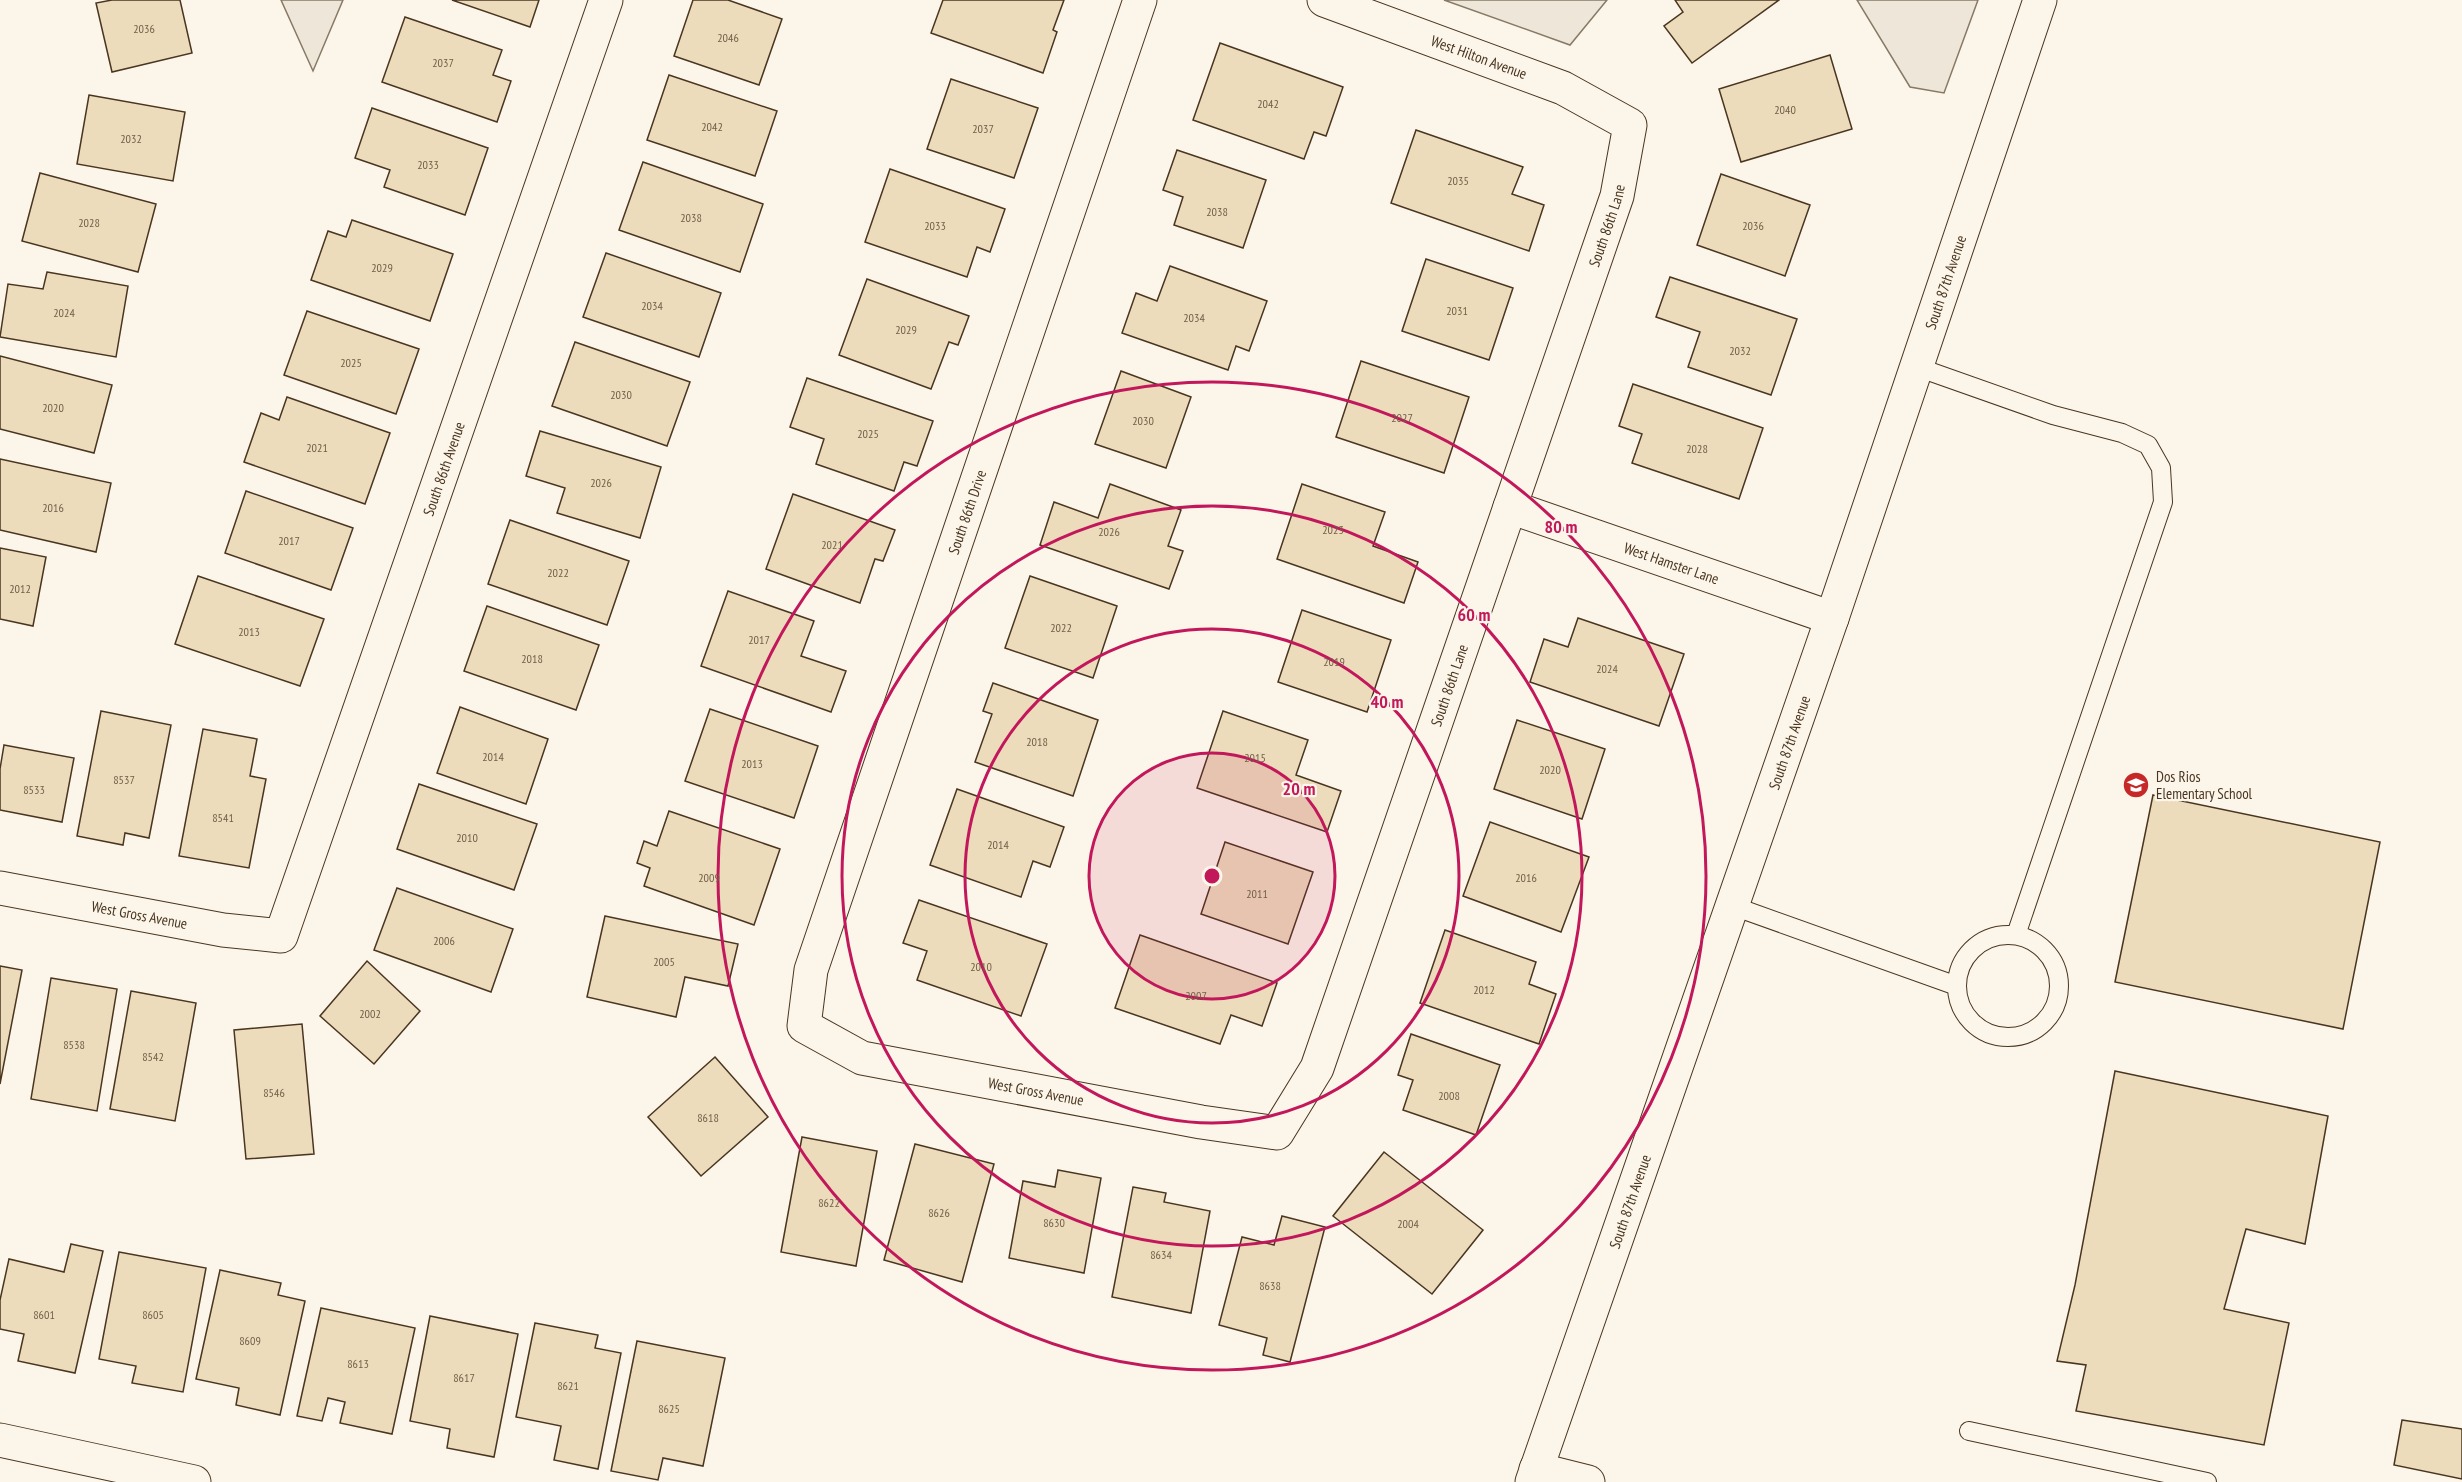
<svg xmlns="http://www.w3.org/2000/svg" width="2462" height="1482" viewBox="0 0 2462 1482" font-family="'PT Sans Narrow',sans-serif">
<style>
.green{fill:#ede6d9;stroke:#887966;stroke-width:1.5}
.building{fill:#ecdcbc;stroke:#4a3520;stroke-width:1.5}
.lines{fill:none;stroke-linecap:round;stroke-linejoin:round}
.service-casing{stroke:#4a3520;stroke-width:20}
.minor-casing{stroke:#4a3520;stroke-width:35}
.tertiary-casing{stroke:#4a3520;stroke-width:35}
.service{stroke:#fbf6e9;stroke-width:18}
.minor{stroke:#fbf6e9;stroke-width:33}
.tertiary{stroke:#fbf6e9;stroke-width:33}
.ring{fill:none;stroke:#c2185b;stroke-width:3}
.labels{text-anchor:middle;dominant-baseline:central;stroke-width:4.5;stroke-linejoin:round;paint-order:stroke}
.number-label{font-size:12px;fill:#725f47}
.street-label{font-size:15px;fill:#4a3520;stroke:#fbf6e9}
.poi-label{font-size:15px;fill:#4a3520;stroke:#fbf6e9;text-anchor:start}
.centre{fill:#c2185b;stroke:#fbf6e9;stroke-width:3}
.ring-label{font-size:18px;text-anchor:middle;font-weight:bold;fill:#c2185b;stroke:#fbf6e9;stroke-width:4.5;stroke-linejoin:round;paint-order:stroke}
</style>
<rect width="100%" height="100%" fill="#fbf6e9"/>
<g class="green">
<polygon points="281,0 343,0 313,71"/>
<polygon points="1444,0 1607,0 1570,45"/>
<polygon points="1857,0 1978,0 1944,93 1910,87"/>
</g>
<g class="building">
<polygon points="112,0 180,0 192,53 112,72 96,3"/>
<polygon points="452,0 539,0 530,27"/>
<polygon points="693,0 728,0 782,19 759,85 674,56"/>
<polygon points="943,0 1064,0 1053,30 1057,32 1043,73 931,33"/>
<polygon points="1675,0 1779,0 1692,63 1664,26 1683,12"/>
<polygon points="405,17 502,50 493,75 511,81 497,122 382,82"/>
<polygon points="1220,43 1343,87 1326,136 1314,132 1304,159 1193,120"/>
<polygon points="1830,55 1852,129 1741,162 1719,89"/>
<polygon points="669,75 777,111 755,176 647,140"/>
<polygon points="951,79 1038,108 1014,178 927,149"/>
<polygon points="89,95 185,112 173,181 77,164"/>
<polygon points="372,108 488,148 465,215 384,187 390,170 355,158"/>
<polygon points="1416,130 1523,167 1512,194 1544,205 1529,251 1391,203"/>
<polygon points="1177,150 1266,180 1243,248 1174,225 1183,197 1163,190"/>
<polygon points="643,162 763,204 740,272 619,230"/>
<polygon points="890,169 1005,209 990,252 977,247 967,277 865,242"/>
<polygon points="40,173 156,204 138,272 22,241"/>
<polygon points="1721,174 1810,205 1785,276 1697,245"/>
<polygon points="352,220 453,254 430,321 311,280 328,231 346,237"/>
<polygon points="606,253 721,293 699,357 583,317"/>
<polygon points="1426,259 1513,288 1489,360 1402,331"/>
<polygon points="1170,266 1267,301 1249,351 1236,346 1228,370 1122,333 1136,293 1157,301"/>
<polygon points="47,272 128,286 116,357 0,337 8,284 43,289"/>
<polygon points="1670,277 1797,319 1771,395 1688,367 1700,332 1656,317"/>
<polygon points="867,279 969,316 958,345 949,342 931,389 839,355"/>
<polygon points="307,311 419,349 396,414 284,375"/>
<polygon points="575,342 690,382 667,446 552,406"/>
<polygon points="0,356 112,385 94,453 0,429"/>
<polygon points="1361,361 1469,397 1444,473 1336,437"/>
<polygon points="1121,371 1191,397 1166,468 1095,444"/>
<polygon points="807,378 933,421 917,466 904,462 894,491 816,464 824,439 790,427"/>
<polygon points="1633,384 1763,428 1739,499 1632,463 1642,434 1619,426"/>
<polygon points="287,397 390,433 365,504 244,462 261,413 279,420"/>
<polygon points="540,431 661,467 640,538 557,513 565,488 526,476"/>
<polygon points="0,459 111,483 96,552 0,530"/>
<polygon points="1110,484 1181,510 1168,546 1183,551 1169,589 1040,545 1054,502 1098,518"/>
<polygon points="1302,484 1385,512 1373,546 1418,562 1404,603 1277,559"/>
<polygon points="246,491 353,528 331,590 225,553"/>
<polygon points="793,494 895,530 883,561 875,559 860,603 766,569"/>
<polygon points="510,520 629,561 607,625 488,584"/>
<polygon points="0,548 46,557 33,626 0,619"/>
<polygon points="198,576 324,619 300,686 175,644"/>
<polygon points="1030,576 1117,606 1093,678 1005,648"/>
<polygon points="728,591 814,621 801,656 846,671 831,712 701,666"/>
<polygon points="487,606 599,645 576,710 464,671"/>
<polygon points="1302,610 1391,640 1367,712 1278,682"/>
<polygon points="1578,618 1684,654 1659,726 1530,682 1544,639 1568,647"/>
<polygon points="993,683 1098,720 1073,796 975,762 992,714 983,711"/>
<polygon points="460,707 548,739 526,804 437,773"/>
<polygon points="710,709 818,746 794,818 685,781"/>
<polygon points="101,711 171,725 149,838 125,833 123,845 77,836"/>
<polygon points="1223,711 1308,740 1296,775 1341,791 1327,832 1197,788"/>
<polygon points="1517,720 1605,749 1582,819 1494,789"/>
<polygon points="203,729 257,739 250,776 266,779 249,868 179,856"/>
<polygon points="4,745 74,758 62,822 0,810 0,769"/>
<polygon points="419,784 537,824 514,890 397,849"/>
<polygon points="957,789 1064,827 1050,867 1033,861 1021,897 930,865"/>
<polygon points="2153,795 2380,842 2343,1029 2115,982"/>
<polygon points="669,811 780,849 754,925 644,886 650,868 637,863 644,841 657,846"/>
<polygon points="1490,822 1589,857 1561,932 1463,896"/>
<polygon points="1225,842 1313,872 1288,944 1201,914"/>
<polygon points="397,888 513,929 491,992 374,950"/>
<polygon points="919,900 1047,944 1021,1016 917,980 927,951 903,943"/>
<polygon points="605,916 738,944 728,986 685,977 676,1017 587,997"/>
<polygon points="1445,930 1536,962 1529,984 1556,994 1539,1044 1420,1003"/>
<polygon points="1140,935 1277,983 1262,1026 1231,1015 1220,1044 1115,1008"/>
<polygon points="367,961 420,1011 374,1064 320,1016"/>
<polygon points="0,966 22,970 0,1084"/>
<polygon points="51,978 117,989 97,1111 31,1099"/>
<polygon points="131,991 196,1003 175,1121 110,1109"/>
<polygon points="302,1024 314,1154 246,1159 234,1030"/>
<polygon points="1411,1034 1500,1065 1476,1135 1403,1110 1413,1080 1398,1075"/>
<polygon points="715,1057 768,1117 701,1176 648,1117"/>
<polygon points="2115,1071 2328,1116 2305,1244 2246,1229 2224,1309 2289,1323 2264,1445 2076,1411 2086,1365 2057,1361 2075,1285"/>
<polygon points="802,1137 877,1151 856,1266 781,1252"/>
<polygon points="915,1144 994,1164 962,1282 884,1260"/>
<polygon points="1384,1152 1483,1230 1432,1294 1333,1216"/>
<polygon points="1058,1170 1101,1178 1084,1273 1009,1258 1023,1181 1055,1187"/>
<polygon points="1133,1187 1166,1193 1164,1202 1210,1211 1191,1313 1112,1297"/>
<polygon points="1282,1216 1325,1227 1290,1362 1263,1355 1267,1338 1219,1325 1242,1237 1274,1245"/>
<polygon points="71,1244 103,1251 75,1373 18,1361 24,1334 0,1329 0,1300 9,1259 64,1272"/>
<polygon points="119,1252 206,1268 183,1392 132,1383 136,1366 99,1359"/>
<polygon points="220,1270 281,1283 278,1295 305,1301 280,1415 236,1405 239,1388 196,1379"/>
<polygon points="321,1308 415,1328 392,1434 340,1423 345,1402 328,1398 322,1421 297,1416"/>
<polygon points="430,1316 518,1334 494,1457 447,1448 450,1429 410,1421"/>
<polygon points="535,1323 598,1335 595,1348 621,1353 598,1469 554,1460 561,1426 516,1417"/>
<polygon points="637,1341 725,1358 703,1466 663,1458 658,1480 611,1471"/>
<polygon points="2402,1420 2462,1429 2462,1479 2394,1465"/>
</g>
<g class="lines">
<defs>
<g id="service">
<polyline points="1917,367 2053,415 2122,433 2148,445 2161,468 2163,502 2016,935"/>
<polyline points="1733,906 1957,986"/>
<circle cx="2008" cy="986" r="51"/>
<polyline points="1969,1431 2207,1482"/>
</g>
<g id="minor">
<path id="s1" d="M1140 0 811 970 804 1026 862 1058 1201 1122 1277 1133 1317 1068 1617 196 1630 125 1563 88 1324 0"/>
<path id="s2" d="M1510 507 1832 618"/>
<path id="s3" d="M0 888 223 930 281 936 606 0"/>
<polyline points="0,1440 194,1482"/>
</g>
<g id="tertiary">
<polyline points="1536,1469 1588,1482"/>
<path id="s4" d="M1532 1482 1832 618 2040 0"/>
</g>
</defs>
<use href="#service" class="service-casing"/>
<use href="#minor" class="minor-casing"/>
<use href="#tertiary" class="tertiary-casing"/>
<use href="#service" class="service"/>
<use href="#minor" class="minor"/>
<use href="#tertiary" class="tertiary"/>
</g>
<circle cx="1212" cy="876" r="123" fill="#c2185b" fill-opacity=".12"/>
<g class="ring">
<circle cx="1212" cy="876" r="123"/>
<circle cx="1212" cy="876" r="247"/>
<circle cx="1212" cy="876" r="370"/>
<circle cx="1212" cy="876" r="494"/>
</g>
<defs>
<symbol id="school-disc" viewBox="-11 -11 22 22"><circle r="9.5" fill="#c62828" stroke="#fbf6e9"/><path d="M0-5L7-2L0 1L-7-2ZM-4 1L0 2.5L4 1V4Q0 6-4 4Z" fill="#fff"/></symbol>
</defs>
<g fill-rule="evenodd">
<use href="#school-disc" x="2121" y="770" width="30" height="30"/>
</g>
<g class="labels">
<g class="number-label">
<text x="144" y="28">2036</text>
<text x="728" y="37">2046</text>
<text x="443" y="62">2037</text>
<text x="1268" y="103">2042</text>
<text x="1785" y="109">2040</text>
<text x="712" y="126">2042</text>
<text x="983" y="128">2037</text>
<text x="131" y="138">2032</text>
<text x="428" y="164">2033</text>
<text x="1458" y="180">2035</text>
<text x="1217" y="211">2038</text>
<text x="691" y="217">2038</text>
<text x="89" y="222">2028</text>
<text x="935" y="225">2033</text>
<text x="1753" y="225">2036</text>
<text x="382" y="267">2029</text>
<text x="652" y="305">2034</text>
<text x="1457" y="310">2031</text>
<text x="64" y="312">2024</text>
<text x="1194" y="317">2034</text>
<text x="906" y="329">2029</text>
<text x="1740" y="350">2032</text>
<text x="351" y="362">2025</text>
<text x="621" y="394">2030</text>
<text x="53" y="407">2020</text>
<text x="1402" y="417">2027</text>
<text x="1143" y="420">2030</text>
<text x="868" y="433">2025</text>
<text x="317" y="447">2021</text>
<text x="1697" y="448">2028</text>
<text x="601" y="482">2026</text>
<text x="53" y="507">2016</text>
<text x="1333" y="529">2023</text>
<text x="1109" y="531">2026</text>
<text x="289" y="540">2017</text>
<text x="832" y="544">2021</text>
<text x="558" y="572">2022</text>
<text x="20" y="588">2012</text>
<text x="1061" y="627">2022</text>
<text x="249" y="631">2013</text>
<text x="759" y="639">2017</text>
<text x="532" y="658">2018</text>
<text x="1334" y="661">2019</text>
<text x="1607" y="668">2024</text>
<text x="1037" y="741">2018</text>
<text x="493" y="756">2014</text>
<text x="1255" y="757">2015</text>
<text x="752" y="763">2013</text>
<text x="1550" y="769">2020</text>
<text x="124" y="779">8537</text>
<text x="34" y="789">8533</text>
<text x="223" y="817">8541</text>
<text x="467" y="837">2010</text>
<text x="998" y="844">2014</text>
<text x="709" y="877">2009</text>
<text x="1526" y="877">2016</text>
<text x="1257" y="893">2011</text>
<text x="444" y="940">2006</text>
<text x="664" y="961">2005</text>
<text x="981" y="966">2010</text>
<text x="1484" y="989">2012</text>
<text x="1196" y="995">2007</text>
<text x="370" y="1013">2002</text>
<text x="74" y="1044">8538</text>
<text x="153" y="1056">8542</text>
<text x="274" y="1092">8546</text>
<text x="1449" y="1095">2008</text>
<text x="708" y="1117">8618</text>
<text x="829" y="1202">8622</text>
<text x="939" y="1212">8626</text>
<text x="1054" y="1222">8630</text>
<text x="1408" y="1223">2004</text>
<text x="1161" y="1254">8634</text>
<text x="1270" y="1285">8638</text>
<text x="44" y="1314">8601</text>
<text x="153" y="1314">8605</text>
<text x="250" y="1340">8609</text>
<text x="358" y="1363">8613</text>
<text x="464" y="1377">8617</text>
<text x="568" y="1385">8621</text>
<text x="669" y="1408">8625</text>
</g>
<g class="street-label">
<text transform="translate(1479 57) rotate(20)">West Hilton Avenue</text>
<text stroke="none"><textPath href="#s1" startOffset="2536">South 86th Lane</textPath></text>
<text stroke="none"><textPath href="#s4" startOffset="1269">South 87th Avenue</textPath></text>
<text stroke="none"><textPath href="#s3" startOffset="780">South 86th Avenue</textPath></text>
<text transform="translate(967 512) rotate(-71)">South 86th Drive</text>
<text stroke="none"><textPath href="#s2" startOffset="171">West Hamster Lane</textPath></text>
<text stroke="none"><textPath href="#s1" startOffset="2050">South 86th Lane</textPath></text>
<text stroke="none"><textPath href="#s4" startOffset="783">South 87th Avenue</textPath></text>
<text stroke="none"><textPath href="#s3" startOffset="142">West Gross Avenue</textPath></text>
<text stroke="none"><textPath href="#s1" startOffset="1324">West Gross Avenue</textPath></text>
<text stroke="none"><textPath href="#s4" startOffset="297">South 87th Avenue</textPath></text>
</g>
<g class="poi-label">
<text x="2156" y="776">Dos Rios<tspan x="2156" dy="17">Elementary School</tspan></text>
</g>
</g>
<circle cx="1212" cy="876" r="9" class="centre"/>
<g class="ring-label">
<text x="1561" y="533">80 m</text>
<text x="1474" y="621">60 m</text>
<text x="1387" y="708">40 m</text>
<text x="1299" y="795">20 m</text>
</g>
</svg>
